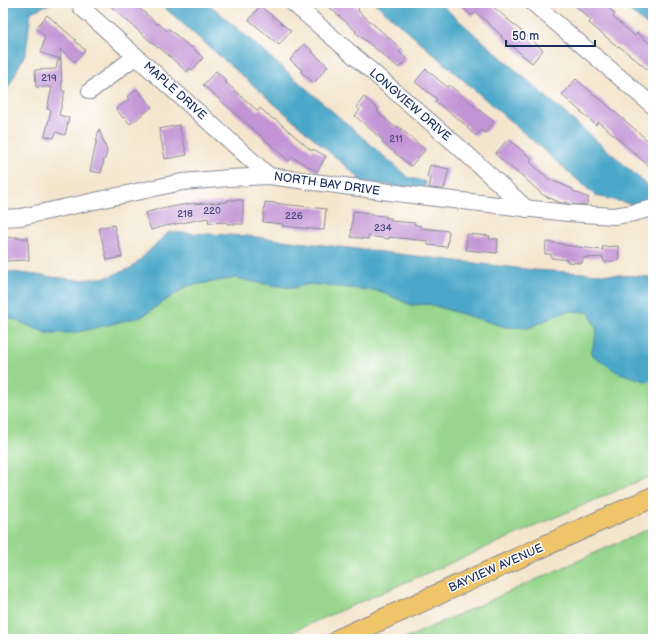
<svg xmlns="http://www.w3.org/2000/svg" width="656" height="642" viewBox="0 0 656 642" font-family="'Balsamiq Sans',sans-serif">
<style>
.green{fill:#97d68c;stroke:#598275}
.water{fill:#4ba7c9;stroke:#336b94}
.building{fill:#c294d5}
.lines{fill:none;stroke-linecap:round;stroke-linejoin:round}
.minor-casing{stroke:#888a96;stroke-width:18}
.major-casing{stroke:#888a96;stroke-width:22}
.minor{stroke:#fff;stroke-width:16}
.major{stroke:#f0c469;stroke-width:20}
.labels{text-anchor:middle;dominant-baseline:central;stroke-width:3;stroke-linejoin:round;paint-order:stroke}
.number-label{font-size:10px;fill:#45487c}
.street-label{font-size:12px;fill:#1b2f5e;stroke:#fff}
</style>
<rect width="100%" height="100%" fill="#fff"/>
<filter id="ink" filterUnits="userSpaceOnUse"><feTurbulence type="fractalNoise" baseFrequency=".025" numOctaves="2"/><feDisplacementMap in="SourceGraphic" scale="8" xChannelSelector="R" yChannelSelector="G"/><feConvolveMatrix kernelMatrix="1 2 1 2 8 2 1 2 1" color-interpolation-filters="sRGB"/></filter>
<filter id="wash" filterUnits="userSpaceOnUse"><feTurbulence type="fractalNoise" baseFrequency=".012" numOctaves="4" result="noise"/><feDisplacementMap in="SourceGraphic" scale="16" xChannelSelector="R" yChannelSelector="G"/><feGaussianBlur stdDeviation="0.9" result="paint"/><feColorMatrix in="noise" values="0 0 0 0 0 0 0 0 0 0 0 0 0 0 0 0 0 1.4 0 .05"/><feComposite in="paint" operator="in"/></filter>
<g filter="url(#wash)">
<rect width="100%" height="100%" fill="#f4e5cd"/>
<g class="green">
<polygon points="236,278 259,283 292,288 309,284 380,291 411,305 429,304 506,327 528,328 567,311 589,312 597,330 648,382 653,377 653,475 275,639 3,639 3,315 46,333 141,317 187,286"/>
<polygon points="653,527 653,639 404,639"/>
</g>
<g class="water">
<polygon points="3,3 52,3 31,12 26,52 3,98"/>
<polygon points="159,3 208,3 408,177 426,182 424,190 359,181 358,177"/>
<polygon points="375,3 439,3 653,190 653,201 645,207 596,196"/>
<polygon points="621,3 653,3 653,31"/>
<polygon points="169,232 248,236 533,270 653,277 653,377 648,382 617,372 591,354 597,330 589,312 567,311 528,328 506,327 429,304 411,305 380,291 309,284 292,288 259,283 236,278 187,286 141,317 74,333 46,333 3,315 3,271 79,280 107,277 131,268"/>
</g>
<g id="blocks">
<g class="building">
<polygon points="107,3 134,3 157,24 158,23 167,31 169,29 191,48 192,47 203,58 192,70 190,68 187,72 159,47 158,48"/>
<polygon points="324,3 352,3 359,9 358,11 402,49 399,52 407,59 399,68 355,32 356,31"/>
<polygon points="457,3 489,3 543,50 532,63 501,37 502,36 476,12 472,16"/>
<polygon points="572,3 603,3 615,14 613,17 635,36 637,33 653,46 653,74 619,46 618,47 600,32 589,23 591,20"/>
<polygon points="260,6 291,31 279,45 249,20"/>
<polygon points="47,15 76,40 75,41 85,50 75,62 60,49 61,59 41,53 45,36 36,28"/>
<polygon points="304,44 313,51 312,52 328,66 314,83 301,72 302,70 290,60"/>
<polygon points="58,60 61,60 62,91 65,91 59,115 69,118 65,135 56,132 54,138 45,136 51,110 47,109 52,87 36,87 35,70 56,69"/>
<polygon points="426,69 447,87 449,85 494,122 485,133 481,130 476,136 467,128 468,127 435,101 437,99 415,82"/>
<polygon points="216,71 227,81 225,82 258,111 260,108 274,120 275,119 312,151 313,149 326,156 317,172 292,157 289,161 203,85"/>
<polygon points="576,79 598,98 598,97 653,145 653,170 606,128 598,122 596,125 562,95"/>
<polygon points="137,89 152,107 130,124 124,117 123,118 116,109 129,99 127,97"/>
<polygon points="364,97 379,110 377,112 396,128 398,126 425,150 411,166 382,142 383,140 355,116 360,110 356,107"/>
<polygon points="179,125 187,155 165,159 159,129"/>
<polygon points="99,129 107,151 105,159 104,159 101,173 90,171"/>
<polygon points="508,139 532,159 530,162 550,180 551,180 573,189 573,191 589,198 586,205 569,204 565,202 565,203 561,203 543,195 520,174 520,175 495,154"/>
<polygon points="430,165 449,169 444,189 429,188 431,179 427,177"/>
<polygon points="227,200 243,200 243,224 227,224 227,222 209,223 208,218 165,226 151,230 145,213 155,210 188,204 227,202"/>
<polygon points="265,202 326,209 324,230 282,226 283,224 263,222"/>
<polygon points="353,211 370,213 370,215 386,216 386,218 391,218 391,221 415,223 415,225 421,226 421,228 449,231 447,247 428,245 428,241 389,237 389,239 368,236 368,239 351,237"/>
<polygon points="114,225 122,257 107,260 99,228"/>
<polygon points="467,234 490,236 489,239 498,239 497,253 466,250"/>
<polygon points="17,237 17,238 28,238 29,260 6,261 5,238"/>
<polygon points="546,242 563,244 563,245 603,250 602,247 618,246 619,260 604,262 603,257 583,258 582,263 567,262 568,260 551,258 551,254 545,254"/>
</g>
</g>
</g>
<g filter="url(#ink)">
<use href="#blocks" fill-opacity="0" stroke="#888a96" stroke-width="1"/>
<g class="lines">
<defs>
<g id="minor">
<polyline points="293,3 459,147 527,209"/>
<polyline points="533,3 653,106"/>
<polyline points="81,7 269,176"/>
<polyline points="90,91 136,56"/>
<polyline points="3,218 21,217 182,182 230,178 269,176 427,197 568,213 614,216 633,213 653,208"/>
</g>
<polyline id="major" points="339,639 653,497"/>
</defs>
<use href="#minor" class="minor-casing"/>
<use href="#major" class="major-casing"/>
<use href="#minor" class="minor"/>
<use href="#major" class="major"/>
</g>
</g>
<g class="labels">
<g class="number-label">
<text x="49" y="78">219</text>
<text x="396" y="139">211</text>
<text x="212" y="211">220</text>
<text x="185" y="214">218</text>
<text x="294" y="216">226</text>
<text x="383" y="228">234</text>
</g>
<g class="street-label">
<text transform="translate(175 91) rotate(42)">MAPLE DRIVE</text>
<text transform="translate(410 105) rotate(41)">LONGVIEW DRIVE</text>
<text transform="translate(327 184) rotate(8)">NORTH BAY DRIVE</text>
<text transform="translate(496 568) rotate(-24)">BAYVIEW AVENUE</text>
</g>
</g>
<rect width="656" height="642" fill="none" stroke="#fff" stroke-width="16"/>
<path d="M506 40v6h89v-6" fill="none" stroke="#1b2f5e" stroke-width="2"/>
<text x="512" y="40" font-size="12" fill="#1b2f5e" stroke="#ffffff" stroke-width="3" paint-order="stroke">50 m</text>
</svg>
